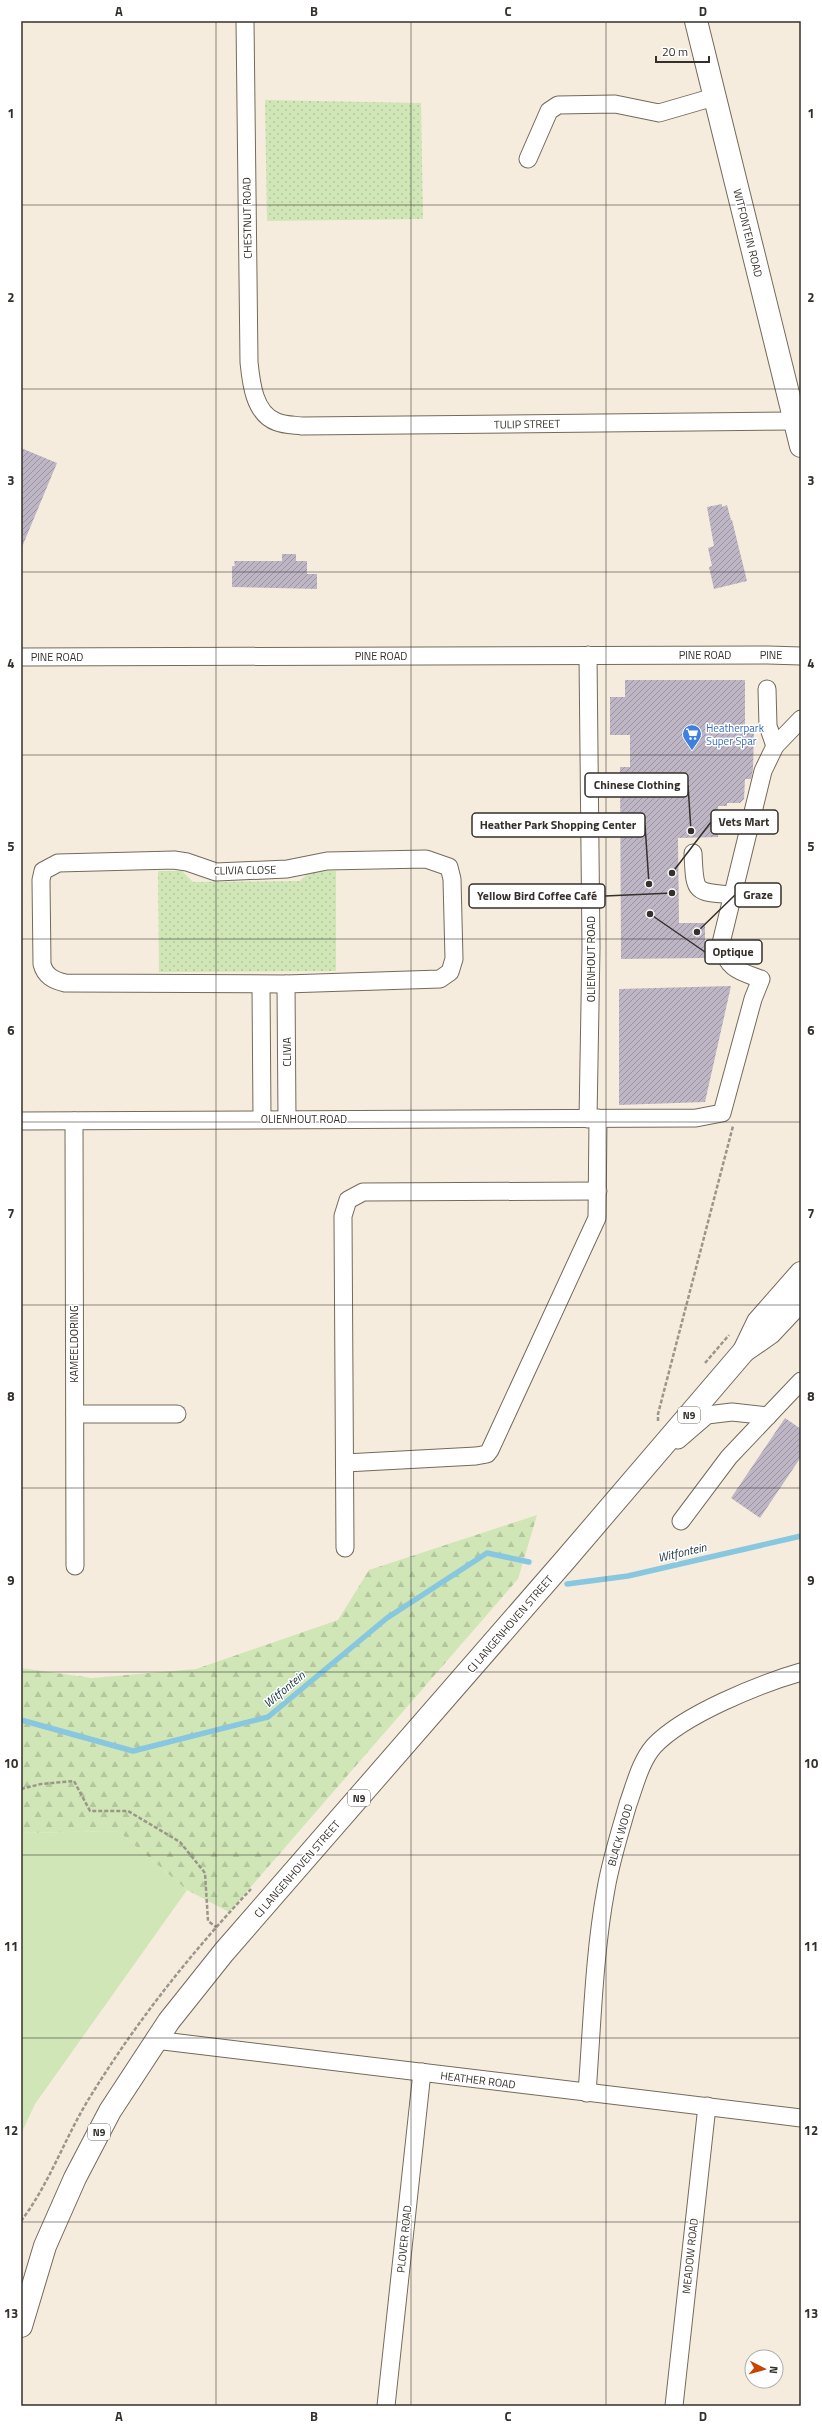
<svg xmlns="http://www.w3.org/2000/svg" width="822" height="2427" viewBox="0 0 822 2427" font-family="'Titillium Web',sans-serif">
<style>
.grass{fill:#d1e6b6}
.forest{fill:url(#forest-firs)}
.park{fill:url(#park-dots)}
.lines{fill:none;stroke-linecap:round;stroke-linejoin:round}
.stream{stroke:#88c7e0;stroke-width:5.5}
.building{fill:url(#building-hatch)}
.minor-casing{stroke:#736a5d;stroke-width:19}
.major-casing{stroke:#736a5d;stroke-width:24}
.highway-casing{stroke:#736a5d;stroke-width:24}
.path{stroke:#9c958a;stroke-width:2.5;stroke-dasharray:4 2;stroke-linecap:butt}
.minor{stroke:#fff;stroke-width:17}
.major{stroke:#fff;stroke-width:22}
.highway{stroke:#fff;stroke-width:22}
.grid{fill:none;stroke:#34302b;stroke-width:1;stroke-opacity:0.55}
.labels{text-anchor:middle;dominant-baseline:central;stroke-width:3;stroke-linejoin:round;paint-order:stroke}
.shield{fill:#fff;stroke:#716e6b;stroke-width:1}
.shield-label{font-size:10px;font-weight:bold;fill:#34302b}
.street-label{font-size:11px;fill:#34302b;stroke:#fff}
.shop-label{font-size:11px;fill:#366cbe;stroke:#fff;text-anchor:start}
.water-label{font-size:12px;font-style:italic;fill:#173540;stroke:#fff}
.leader{fill:none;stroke:#34302b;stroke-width:1.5}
.callout-dot{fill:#34302b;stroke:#fff;stroke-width:1.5}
.callout{fill:#fff;stroke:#34302b;stroke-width:1.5}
.callout-label{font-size:12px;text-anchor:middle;font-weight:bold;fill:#34302b}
.neatline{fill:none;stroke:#34302b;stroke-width:1.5}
.grid-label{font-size:13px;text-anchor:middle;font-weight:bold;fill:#34302b}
</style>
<defs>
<pattern id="forest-firs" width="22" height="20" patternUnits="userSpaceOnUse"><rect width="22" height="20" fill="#d1e6b6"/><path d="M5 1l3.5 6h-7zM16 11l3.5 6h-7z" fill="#b4c69d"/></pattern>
<pattern id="park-dots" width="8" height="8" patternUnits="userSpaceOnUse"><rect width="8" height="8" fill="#d1e6b6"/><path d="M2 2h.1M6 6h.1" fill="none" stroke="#b4c69d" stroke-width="1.8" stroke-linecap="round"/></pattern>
<pattern id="building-hatch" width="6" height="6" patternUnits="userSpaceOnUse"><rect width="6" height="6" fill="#beb6c5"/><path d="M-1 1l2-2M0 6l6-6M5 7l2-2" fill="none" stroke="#9b94a0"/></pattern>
</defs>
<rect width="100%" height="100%" fill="#f6ecdd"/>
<polygon class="grass" points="118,1831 187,1890 35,2104 21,2134 21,1833"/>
<polygon class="forest" points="537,1515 518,1579 229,1912 187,1890 118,1831 21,1833 21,1668 92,1678 196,1669 338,1620 369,1570"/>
<g class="park">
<polygon points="265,100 421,103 423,219 267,221"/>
<polygon points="311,870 336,871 336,971 159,972 158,871 182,871 193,882 300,881"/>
</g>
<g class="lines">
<g class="stream">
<polyline points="567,1584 628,1576 801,1536"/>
<polyline points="21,1720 133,1751 268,1717 387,1618 487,1553 529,1562"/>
</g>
</g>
<g class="building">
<polygon points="21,448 57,463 22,547 21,547"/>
<polygon points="722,504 722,507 727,505 731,520 732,520 747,581 714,589 709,567 712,566 708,548 714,546 707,507"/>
<polygon points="282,554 296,554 296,561 307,561 307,574 317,574 317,589 232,587 232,566 235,566 234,561 282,561"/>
<polygon points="625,680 745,680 745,731 754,731 753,769 751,779 745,779 744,799 740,803 727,803 727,806 718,806 718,837 678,838 679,923 705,923 705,958 621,959 620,767 630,767 630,735 610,735 610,697 625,697"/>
<polygon points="731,986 705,1102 619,1105 619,989"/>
<polygon points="785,1418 801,1429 801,1457 760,1518 731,1498"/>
</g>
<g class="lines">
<defs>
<g id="minor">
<path d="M245 21 249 362C251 382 254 414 277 422 284 425 294 425 302 426L795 421"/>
<polyline points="528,159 549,111 558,105 615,104 659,113 714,97"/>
<polyline points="588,655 591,947 588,1119"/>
<polyline points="21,657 768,655 801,656"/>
<polyline points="767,689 768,726 775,746"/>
<path d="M693 853C695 893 693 892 733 895"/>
<path d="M426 859 449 867 452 879 454 959 450 972 440 979 286 984 65 983C53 980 45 976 42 964L41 880 43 871 58 863 174 860 187 862 216 872 287 869 327 861Z"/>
<polyline points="286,984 287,1119"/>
<polyline points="261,985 262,1119"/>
<path d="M21 1121 696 1118 722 1113 753 999 761 979C738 971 727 969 721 943L763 771 775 746 801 719"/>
<polyline points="74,1121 75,1566"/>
<polyline points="75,1414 177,1414"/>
<polyline points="678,1440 707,1415 732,1412 768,1416"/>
<polyline points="345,1463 476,1456 487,1454 490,1450 597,1218 598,1118"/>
<polyline points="681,1521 729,1457 801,1381"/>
<polyline points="345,1548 343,1216 348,1200 363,1192 598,1191"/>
<polyline points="155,2040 801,2118"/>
<path d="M587 2093C592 2027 594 1953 606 1889 611 1860 620 1832 628 1804 635 1785 640 1762 654 1746 683 1715 759 1684 801 1672"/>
<polyline points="386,2406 422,2072"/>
<polyline points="674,2406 707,2106"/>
</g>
<polyline id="major" points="696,21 801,446"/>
<g id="highway">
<polyline points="744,1351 770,1333 801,1300"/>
<polyline points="21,2326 45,2246 75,2178 110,2111 169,2021 224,1952 566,1559 744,1351 758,1322 801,1273"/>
</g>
</defs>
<use href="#minor" class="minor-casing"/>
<use href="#major" class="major-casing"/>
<use href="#highway" class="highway-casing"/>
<g class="path">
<polyline points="705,1363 729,1335"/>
<polyline points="658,1421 658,1414 733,1126"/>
<polyline points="21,1789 41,1784 74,1781 90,1811 128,1811 180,1842 205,1873 208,1921 216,1927"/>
<path d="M21 2221C50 2183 65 2137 90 2097 136 2022 191 1953 251 1889"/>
</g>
<use href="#minor" class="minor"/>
<use href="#major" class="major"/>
<use href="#highway" class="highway"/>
</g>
<path class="grid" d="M216 21V2406M411 21V2406M606 21V2406M21 205H801M21 389H801M21 572H801M21 755H801M21 939H801M21 1122H801M21 1305H801M21 1488H801M21 1672H801M21 1855H801M21 2038H801M21 2222H801"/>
<defs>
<symbol id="supermarket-pin" viewBox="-11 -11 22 30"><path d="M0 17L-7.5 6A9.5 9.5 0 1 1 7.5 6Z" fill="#3f7fe0" stroke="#fff"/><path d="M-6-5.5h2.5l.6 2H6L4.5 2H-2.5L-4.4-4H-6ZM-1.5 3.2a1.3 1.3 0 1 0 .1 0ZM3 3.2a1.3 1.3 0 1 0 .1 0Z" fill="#fff"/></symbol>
</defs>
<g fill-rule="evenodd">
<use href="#supermarket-pin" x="681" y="723" width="22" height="30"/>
</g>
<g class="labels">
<g class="shield">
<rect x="678" y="1407" width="22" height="16" rx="3"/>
<rect x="348" y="1790" width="22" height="16" rx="3"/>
<rect x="88" y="2124" width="22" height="16" rx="3"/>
</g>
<g class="shield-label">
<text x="689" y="1415">N9</text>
<text x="359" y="1798">N9</text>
<text x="99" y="2132">N9</text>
</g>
<g class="street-label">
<text transform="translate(247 218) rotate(-91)">CHESTNUT ROAD</text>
<text transform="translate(748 233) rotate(76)">WITFONTEIN ROAD</text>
<text transform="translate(527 424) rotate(-1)">TULIP STREET</text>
<text x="705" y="655">PINE ROAD</text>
<text x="771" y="655">PINE</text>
<text x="381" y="656">PINE ROAD</text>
<text x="57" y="657">PINE ROAD</text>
<text transform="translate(245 870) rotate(-1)">CLIVIA CLOSE</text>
<text transform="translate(591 959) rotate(-90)">OLIENHOUT ROAD</text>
<text transform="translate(287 1052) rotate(-90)">CLIVIA</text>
<text x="304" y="1119">OLIENHOUT ROAD</text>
<text transform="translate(74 1344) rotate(-90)">KAMEELDORING</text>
<text transform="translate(510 1624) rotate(-49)">CJ LANGENHOVEN STREET</text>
<text transform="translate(620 1835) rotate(-74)">BLACK WOOD</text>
<text transform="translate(297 1869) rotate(-49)">CJ LANGENHOVEN STREET</text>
<text transform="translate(478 2080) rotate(7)">HEATHER ROAD</text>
<text transform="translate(404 2239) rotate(-84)">PLOVER ROAD</text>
<text transform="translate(690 2256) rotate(-84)">MEADOW ROAD</text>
</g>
<g class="shop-label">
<text x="706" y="728">Heatherpark<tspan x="706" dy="13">Super Spar</tspan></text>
</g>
<g class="water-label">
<text transform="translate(682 1552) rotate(-13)">Witfontein</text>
<text transform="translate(284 1689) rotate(-40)">Witfontein</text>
</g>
</g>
<path class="leader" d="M691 831L688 785M672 873L711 822M649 884L645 825M697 932L735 895M672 893L605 896M650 914L705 952"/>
<g class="callout-dot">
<circle cx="691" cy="831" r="4"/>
<circle cx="672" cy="873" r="4"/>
<circle cx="649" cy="884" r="4"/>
<circle cx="697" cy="932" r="4"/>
<circle cx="672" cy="893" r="4"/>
<circle cx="650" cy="914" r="4"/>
</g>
<g class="callout">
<rect x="585" y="773" width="103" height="24" rx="4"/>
<rect x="711" y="810" width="67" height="24" rx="4"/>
<rect x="472" y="813" width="173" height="24" rx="4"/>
<rect x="735" y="883" width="46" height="24" rx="4"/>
<rect x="469" y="884" width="136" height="24" rx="4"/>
<rect x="705" y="940" width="57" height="24" rx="4"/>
</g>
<g class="callout-label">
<text x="637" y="789">Chinese Clothing</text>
<text x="744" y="826">Vets Mart</text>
<text x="558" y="829">Heather Park Shopping Center</text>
<text x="758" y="899">Graze</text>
<text x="537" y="900">Yellow Bird Coffee Café</text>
<text x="733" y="956">Optique</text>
</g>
<rect width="822" height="2427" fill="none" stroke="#ffffff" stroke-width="44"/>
<g transform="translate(764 2369) rotate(96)"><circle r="19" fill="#ffffff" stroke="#aeacaa"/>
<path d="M0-3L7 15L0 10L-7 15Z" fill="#c94303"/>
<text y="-6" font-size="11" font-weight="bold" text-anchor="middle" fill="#34302b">N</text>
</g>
<path d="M656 56v6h53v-6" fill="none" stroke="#34302b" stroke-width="2"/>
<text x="662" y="56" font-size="12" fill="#34302b" stroke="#ffffff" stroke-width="3" paint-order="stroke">20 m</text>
<rect x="22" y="22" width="778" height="2383" class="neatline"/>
<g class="grid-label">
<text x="119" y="16">A</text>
<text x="314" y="16">B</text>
<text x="508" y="16">C</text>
<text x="703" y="16">D</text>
<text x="11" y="118">1</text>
<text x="811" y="118">1</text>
<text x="11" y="302">2</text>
<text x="811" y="302">2</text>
<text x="11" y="485">3</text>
<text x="811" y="485">3</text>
<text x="11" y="668">4</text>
<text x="811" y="668">4</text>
<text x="11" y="851">5</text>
<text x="811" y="851">5</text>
<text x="11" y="1035">6</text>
<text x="811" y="1035">6</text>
<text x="11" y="1218">7</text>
<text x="811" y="1218">7</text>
<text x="11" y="1401">8</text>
<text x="811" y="1401">8</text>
<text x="11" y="1585">9</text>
<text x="811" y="1585">9</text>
<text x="11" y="1768">10</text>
<text x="811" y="1768">10</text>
<text x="11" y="1951">11</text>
<text x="811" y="1951">11</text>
<text x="11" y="2135">12</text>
<text x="811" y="2135">12</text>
<text x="11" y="2318">13</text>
<text x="811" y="2318">13</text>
<text x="119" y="2421">A</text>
<text x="314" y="2421">B</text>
<text x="508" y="2421">C</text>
<text x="703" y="2421">D</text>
</g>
</svg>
